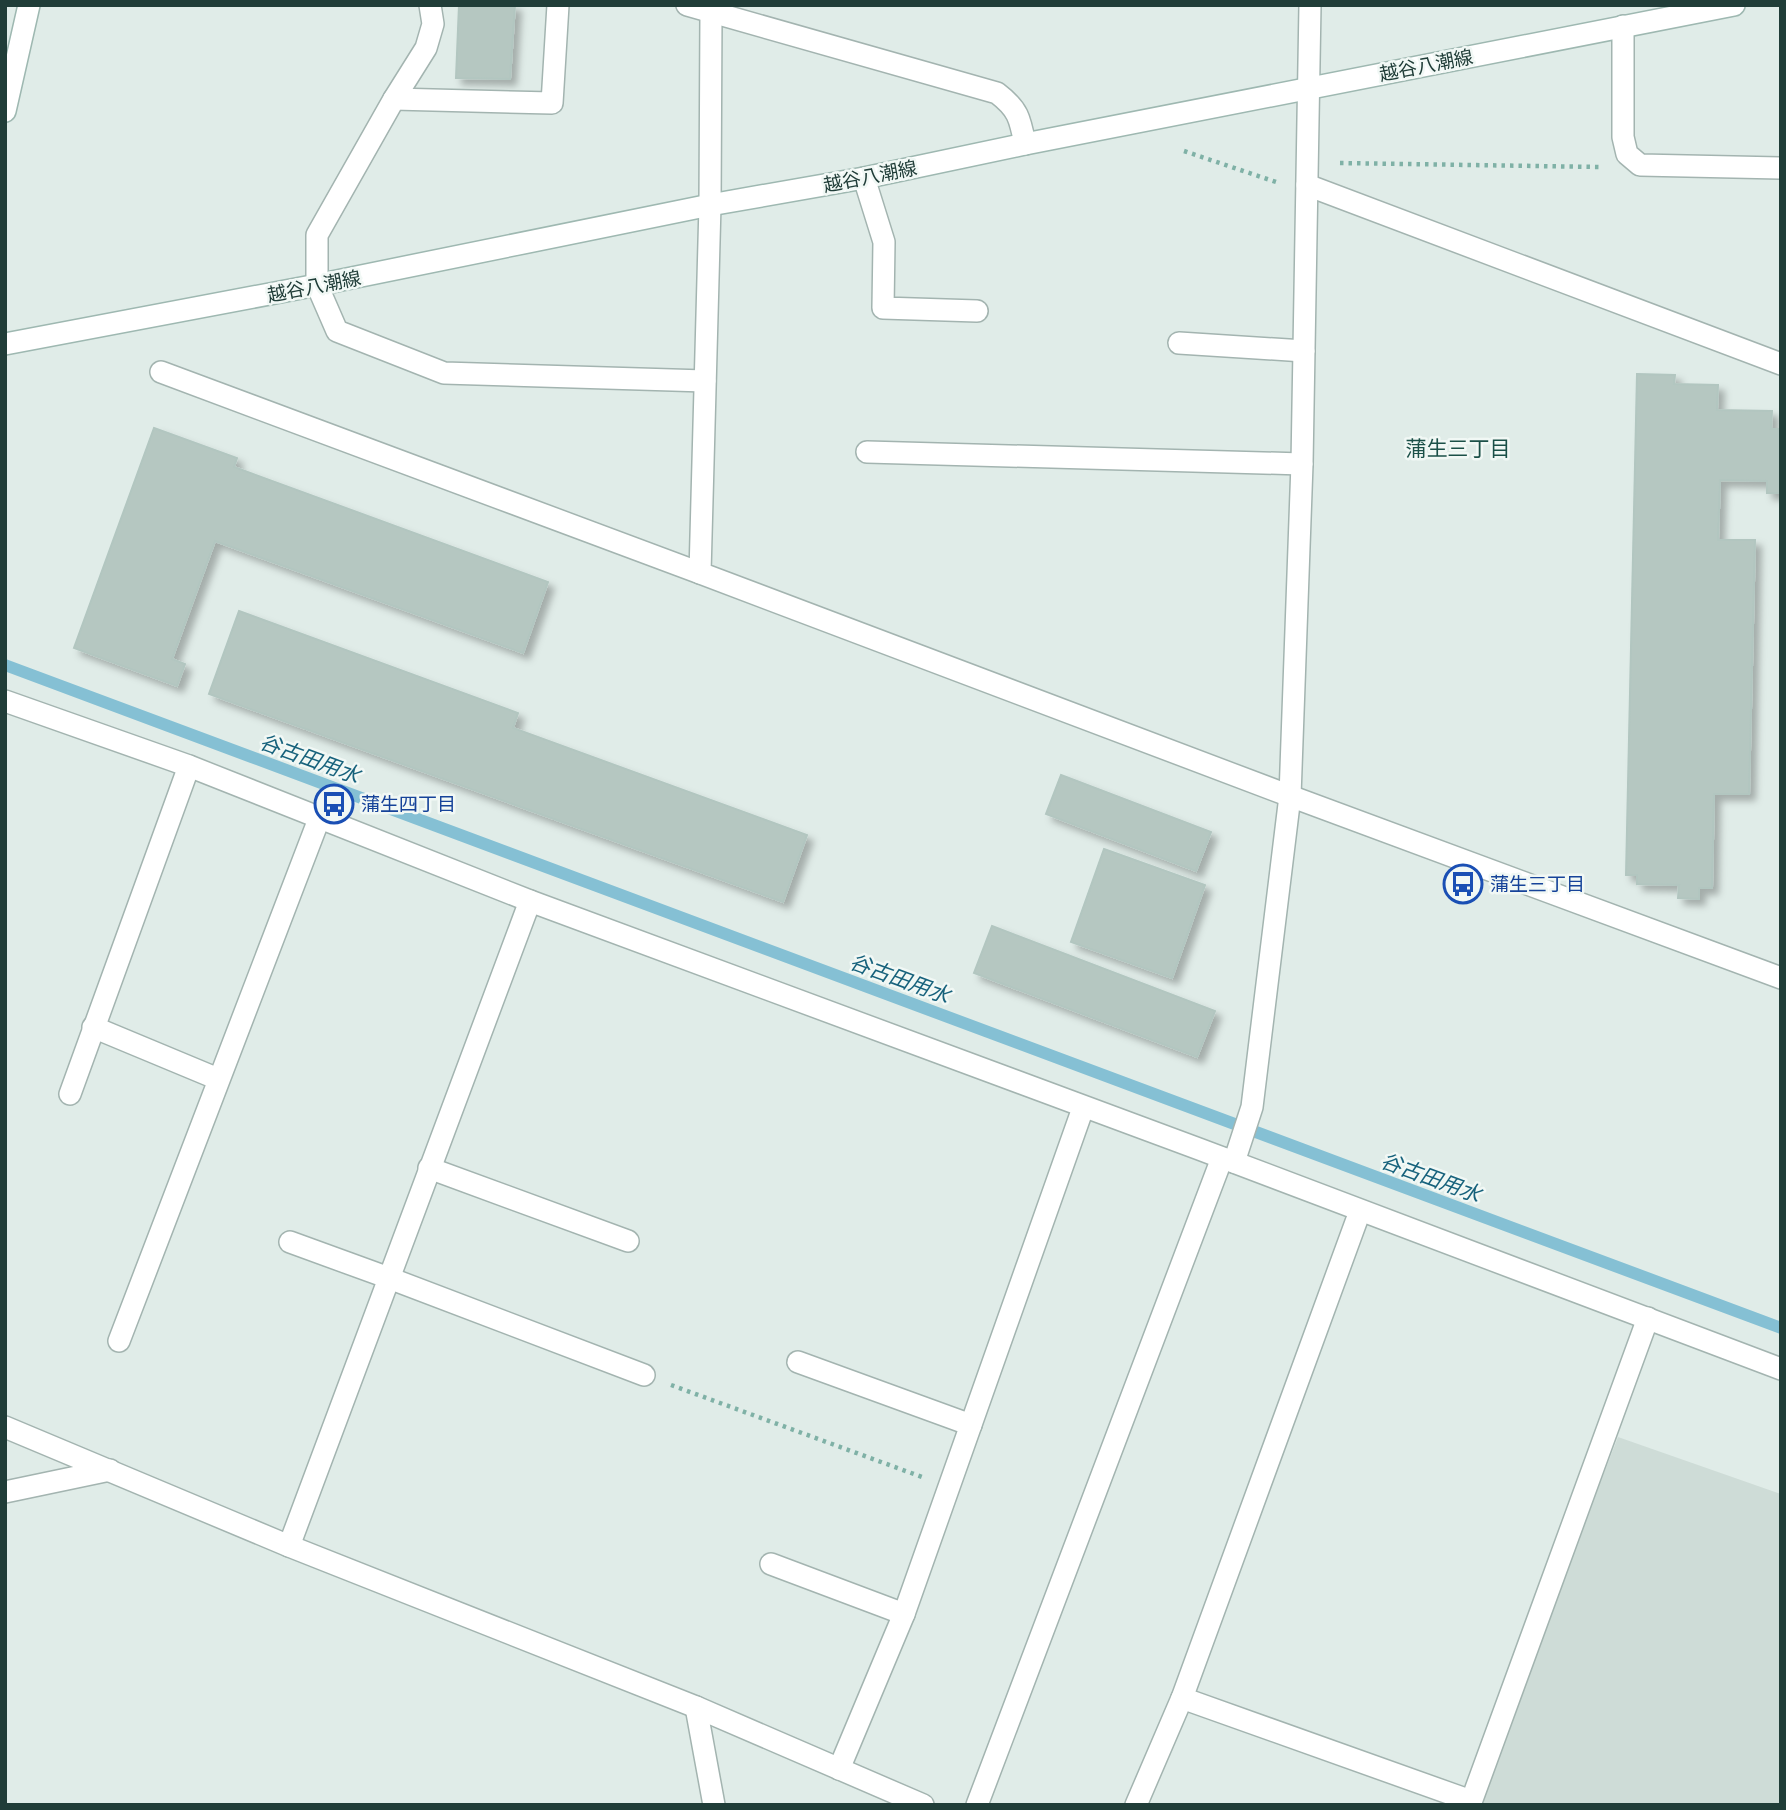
<svg xmlns="http://www.w3.org/2000/svg" width="1786" height="1810" viewBox="0 0 1786 1810" font-family="'Noto Sans','Noto Sans JP',sans-serif">
<style>
.built{fill:#cedcd7}
.lines{fill:none;stroke-linecap:round;stroke-linejoin:round}
.stream{stroke:#85c0d4;stroke-width:12}
.building{fill:#b5c7c1;stroke:#b2c6c0;stroke-width:2;filter:url(#shadow)}
.service-casing{stroke:#a3b4b0;stroke-width:24}
.minor-casing{stroke:#a3b4b0;stroke-width:24}
.tertiary-casing{stroke:#a3b4b0;stroke-width:24}
.secondary-casing{stroke:#9eb8b1;stroke-width:24}
.path{stroke:#7fb1a6;stroke-width:4.5;stroke-dasharray:3.5 5;stroke-linecap:butt}
.service{stroke:#fff;stroke-width:21}
.minor{stroke:#fff;stroke-width:21}
.tertiary{stroke:#fff;stroke-width:21}
.secondary{stroke:#fff;stroke-width:21}
.labels{text-anchor:middle;dominant-baseline:central;stroke-width:5;stroke-linejoin:round;paint-order:stroke}
.street-label{font-size:19px;fill:#203d38;stroke:#f1f8f5}
.transit-label{font-size:19px;fill:#164399;stroke:#f1f8f5;text-anchor:start}
.neighbourhood-label{font-size:21px;fill:#1b5048;stroke:#f1f8f5}
.water-label{font-size:21px;font-style:italic;fill:#17627c;stroke:#f1f8f5}
</style>
<defs>
<filter id="shadow"><feDropShadow dx="6" dy="6" stdDeviation="3.5" flood-color="#0004"/></filter>
</defs>
<rect width="100%" height="100%" fill="#e0ece8"/>
<polygon class="built" points="1618,1437 1781,1494 1781,1805 1475,1805"/>
<g class="lines">
<polyline class="stream" points="5,665 1781,1328"/>
</g>
<g class="building">
<polygon points="459,5 515,5 510,79 456,78"/>
<polygon points="1637,374 1675,375 1674,384 1718,385 1717,410 1772,411 1771,429 1781,429 1781,493 1767,493 1767,481 1720,480 1718,540 1755,540 1749,794 1714,794 1712,888 1699,888 1699,899 1678,898 1679,885 1637,884 1637,875 1626,875"/>
<polygon points="154,428 237,458 234,467 548,582 523,653 215,541 172,659 185,664 177,686 74,648"/>
<polygon points="239,611 518,713 513,728 807,835 783,902 209,694"/>
<polygon points="1061,775 1211,832 1196,871 1046,814"/>
<polygon points="1104,849 1205,885 1172,978 1071,942"/>
<polygon points="992,926 1215,1011 1197,1057 974,973"/>
</g>
<g class="lines">
<defs>
<g id="service">
<polyline points="394,99 552,103 558,5"/>
<polyline points="864,178 884,242 883,308 977,311"/>
<polyline points="317,285 337,331 444,373 705,381"/>
<polyline points="1179,343 1304,351"/>
<polyline points="161,372 700,573"/>
<polyline points="867,452 1302,464"/>
<polyline points="93,1027 218,1079"/>
<polyline points="70,1094 189,766"/>
<polyline points="429,1168 628,1241"/>
<polyline points="389,1278 644,1375"/>
<polyline points="119,1341 319,819"/>
<polyline points="1182,1698 1471,1801"/>
<polyline points="977,1805 1222,1158"/>
</g>
<g id="minor">
<path d="M687 5 997 93C1018 109 1020 118 1025 144"/>
<polyline points="711,13 710,205 700,573 1290,796"/>
<polyline points="1623,26 1623,137 1627,154 1640,165 1781,168"/>
<polyline points="1307,185 1781,364"/>
<polyline points="317,285 317,235 394,99 426,48 433,24 430,5"/>
<polyline points="5,701 189,766 530,901 1199,1149 1781,1369"/>
<polyline points="1234,1162 1252,1107 1290,796 1302,464 1310,5"/>
<polyline points="290,1242 389,1278"/>
<polyline points="798,1362 971,1425"/>
<polyline points="5,1427 289,1546 696,1707 923,1805"/>
<polyline points="5,1492 110,1470"/>
<polyline points="289,1546 530,901"/>
<polyline points="771,1564 904,1614"/>
<polyline points="696,1707 714,1805"/>
<polyline points="839,1769 904,1614 1083,1108"/>
<polyline points="1136,1805 1182,1698 1360,1211"/>
<polyline points="1470,1805 1648,1318"/>
</g>
<polyline id="tertiary" points="1290,796 1781,978"/>
<g id="secondary">
<polyline points="5,111 29,5"/>
<polyline points="5,344 317,285 710,205 864,178 1025,144 1734,5"/>
</g>
</defs>
<use href="#service" class="service-casing"/>
<use href="#minor" class="minor-casing"/>
<use href="#tertiary" class="tertiary-casing"/>
<use href="#secondary" class="secondary-casing"/>
<g class="path">
<polyline points="1184,151 1279,183"/>
<polyline points="1340,163 1601,167"/>
<polyline points="671,1385 922,1477"/>
</g>
<use href="#service" class="service"/>
<use href="#minor" class="minor"/>
<use href="#tertiary" class="tertiary"/>
<use href="#secondary" class="secondary"/>
</g>
<defs>
<symbol id="bus-ring" viewBox="-11 -11 22 22"><circle r="9.5" fill="#f1f8f5" stroke="#1a4fb4" stroke-width="1.5"/><path d="M-5-6H5V4H4V6H2V4H-2V6H-4V4H-5ZM-3.5-4V0h7V-4ZM-3.5 1.2v1.5H-2V1.2ZM2 1.2v1.5H3.5V1.2Z" fill="#1a4fb4"/></symbol>
</defs>
<g fill-rule="evenodd">
<use href="#bus-ring" x="312" y="782" width="44" height="44"/>
<use href="#bus-ring" x="1441" y="862" width="44" height="44"/>
</g>
<g class="labels">
<g class="street-label">
<text transform="translate(1426 65) rotate(-11)">越谷八潮線</text>
<text transform="translate(870 176) rotate(-11)">越谷八潮線</text>
<text transform="translate(314 286) rotate(-11)">越谷八潮線</text>
</g>
<g class="transit-label">
<text x="361" y="804">蒲生四丁目</text>
<text x="1490" y="884">蒲生三丁目</text>
</g>
<g class="neighbourhood-label">
<text x="1458" y="448">蒲生三丁目</text>
</g>
<g class="water-label">
<text transform="translate(310 758) rotate(20)">谷古田用水</text>
<text transform="translate(900 978) rotate(20)">谷古田用水</text>
<text transform="translate(1431 1177) rotate(20)">谷古田用水</text>
</g>
</g>
<rect width="1786" height="1810" fill="none" stroke="#203d38" stroke-width="14"/>
</svg>
